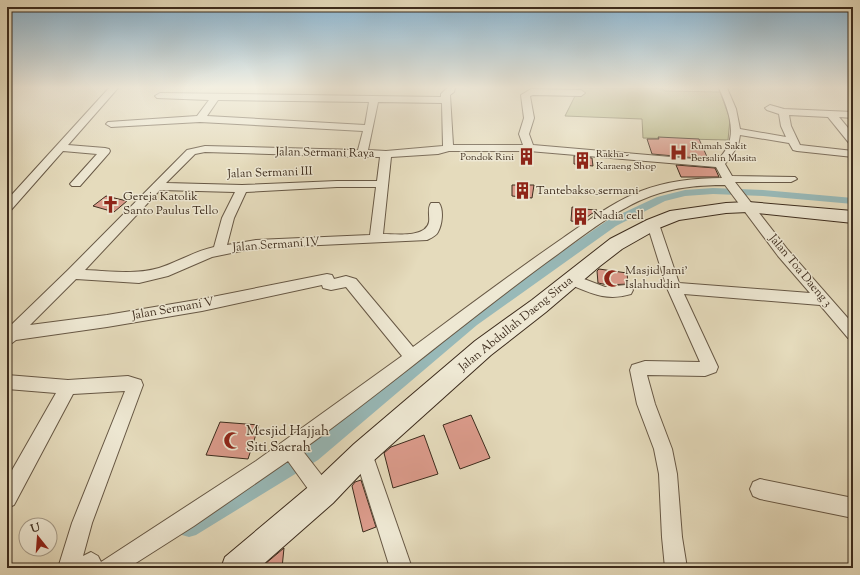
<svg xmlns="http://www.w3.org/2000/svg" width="860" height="575" viewBox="0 0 860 575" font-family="'Sorts Mill Goudy',serif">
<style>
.green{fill:#bcbe8c;stroke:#7c7554}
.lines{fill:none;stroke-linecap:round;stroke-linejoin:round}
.canal{fill:#98b9b8;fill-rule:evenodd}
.building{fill:#db9b8b;stroke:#3d2c1d}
.street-casing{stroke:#675845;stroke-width:2}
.secondary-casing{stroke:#3d2c1d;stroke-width:2}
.street{fill:#eee8d3;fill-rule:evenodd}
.secondary{fill:#eee8d3;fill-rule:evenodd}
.labels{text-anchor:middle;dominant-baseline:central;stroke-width:3;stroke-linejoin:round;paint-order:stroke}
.far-poi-label{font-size:10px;fill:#3d2c1d;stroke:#eee8d3;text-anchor:start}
.street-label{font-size:12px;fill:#3d2c1d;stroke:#eee8d3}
.poi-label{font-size:12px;fill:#3d2c1d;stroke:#eee8d3;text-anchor:start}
.near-poi-label{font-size:14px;fill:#3d2c1d;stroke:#eee8d3;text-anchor:start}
</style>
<rect width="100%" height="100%" fill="#e5dbbc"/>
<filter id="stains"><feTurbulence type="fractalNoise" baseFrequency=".005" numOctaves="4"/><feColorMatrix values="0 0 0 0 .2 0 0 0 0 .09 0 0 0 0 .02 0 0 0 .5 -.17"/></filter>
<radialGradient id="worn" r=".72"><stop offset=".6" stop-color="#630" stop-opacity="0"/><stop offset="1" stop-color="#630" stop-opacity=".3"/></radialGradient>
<polygon class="green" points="579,88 662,88 665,91 720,92 730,119 728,140 643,138 642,119 565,116"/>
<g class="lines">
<polygon class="canal" points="713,188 763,190 853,198 853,204 763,196 713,194 685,196 665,201 616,226 477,325 318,460 196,535 189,537 182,535 180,528 182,521 306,448 467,317 608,220 657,197 685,190"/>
</g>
<g class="building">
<polygon points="658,137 699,139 708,159 652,154 647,139 659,139"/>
<polygon points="574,156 592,158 593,166 574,164"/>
<polygon points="676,165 715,168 719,177 681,177"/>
<polygon points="512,185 534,185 532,198 512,196"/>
<polygon points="106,196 127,201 114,212 93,206"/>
<polygon points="572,207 583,209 597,210 580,222 571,221"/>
<polygon points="599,269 627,273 628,284 608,285 598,283 597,271"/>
<polygon points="471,415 490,458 460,469 443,425"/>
<polygon points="220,422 259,425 248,459 206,455"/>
<polygon points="424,435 438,474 393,488 384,453 391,447"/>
<polygon points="361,480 376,527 363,532 352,486 355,482"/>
<polygon points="284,548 282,568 265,568 265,564"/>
</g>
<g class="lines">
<defs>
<g id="street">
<polygon points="109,88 118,88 68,145 105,148 109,149 110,151 109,153 80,186 72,186 70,184 97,154 63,151 11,210 7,211 7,200"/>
<path d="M447 88H455L454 92 450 95 453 145H523L519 134 524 118 521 95 531 89 581 90 585 93 581 96 533 95 530 96 534 118 529 134 533 145 717 161C721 156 726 151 728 145 736 128 726 104 719 88H727L736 109 740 129 786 137 781 126 779 114 767 110 765 108 770 105 784 109 853 112V118L839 117 853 134V144L849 143 828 117 789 115 791 126 800 145 853 151V157L797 151 793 150 789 143 740 135 738 146 725 164 732 176 795 177 797 179 791 182H735L788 250 853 324V340L848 338 820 305 684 294 718 367 716 372 705 376 647 375 655 404 672 449 677 474 682 537 687 568H665L662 537 659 474 654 449 637 404 630 370 632 365 645 361 700 362 667 288 647 224 649 221 653 220 657 221 659 224 679 283 810 293 778 256 725 185C700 185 675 187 651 196 615 209 578 240 547 262 464 323 385 390 302 450L330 486 333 493 330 500 323 503 316 500 288 461 194 526 128 568H58L72 523 125 391 73 394 14 505 7 508V479L56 393 7 389V375L68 380 128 376 141 380 143 385 92 523 83 556 91 552 98 556 101 562 256 461 402 356 346 287 331 290 323 288 322 285 202 311 107 327 16 340 12 343 7 345V329L68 270 187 150 205 146 358 150 363 131 200 122 111 127 106 124 108 122 197 116 209 100 157 98 155 96 160 93 441 97V94ZM218 100H220L369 102 365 125 207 116ZM378 102 442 103 443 146 386 151 368 150ZM449 151H529L716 167 722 178C695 178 667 181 641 191 613 202 588 221 563 238 512 273 463 310 413 347L356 279 346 276 334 279 332 275 327 274 202 299 107 315 30 325 76 279 139 283 168 276 212 257 256 248 427 240C431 238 436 236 438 232 442 225 444 210 439 203H431C427 209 430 216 429 222 426 238 396 234 383 234L391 157 438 154ZM205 152 362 157H380L377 181H337L242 185 166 183 195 154ZM337 187H376L370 235 256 240 227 245 234 218 246 192ZM160 190 235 192 222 218 214 247C195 251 178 262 159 268 135 275 110 271 85 270Z"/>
<path d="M571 274 605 287 626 285 631 286 633 290 631 294C605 302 589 292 566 283L564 279 566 275Z"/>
<polygon points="363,444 369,447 372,453 412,568 390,568 354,453 357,447"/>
<polygon points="760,479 853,498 853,518 760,499 753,496 750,489 753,482"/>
</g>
<polygon id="secondary" points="748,202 853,211 853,223 748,212 726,213 679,220 659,228 622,249 600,266 546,312 491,355 372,462 333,503 259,568 221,568 225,557 313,483 354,444 475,341 532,300 610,239 647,220 670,211 726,203"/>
</defs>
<use href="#street" class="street-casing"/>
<use href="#secondary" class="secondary-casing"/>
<use href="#street" class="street"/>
<use href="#secondary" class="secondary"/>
</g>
<linearGradient id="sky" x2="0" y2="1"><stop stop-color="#88b6d5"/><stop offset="0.52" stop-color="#f3efe1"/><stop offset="1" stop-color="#f3efe1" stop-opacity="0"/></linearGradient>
<rect width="860" height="168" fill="url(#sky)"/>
<defs>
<symbol id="hospital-bare" viewBox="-9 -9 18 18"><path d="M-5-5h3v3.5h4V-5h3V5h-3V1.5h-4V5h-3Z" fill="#8f2418" stroke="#eee8d3" stroke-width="2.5" paint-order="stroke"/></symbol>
<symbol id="building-bare" viewBox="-9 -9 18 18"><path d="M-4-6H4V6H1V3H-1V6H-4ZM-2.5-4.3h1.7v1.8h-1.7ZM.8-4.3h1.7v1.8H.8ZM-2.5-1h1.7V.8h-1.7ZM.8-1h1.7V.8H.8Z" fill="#8f2418" stroke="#eee8d3" stroke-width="2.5" paint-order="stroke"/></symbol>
<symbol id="church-bare" viewBox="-9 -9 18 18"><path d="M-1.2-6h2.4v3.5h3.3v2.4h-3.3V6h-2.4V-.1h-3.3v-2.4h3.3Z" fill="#8f2418" stroke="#eee8d3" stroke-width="2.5" paint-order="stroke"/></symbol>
<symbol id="mosque-bare" viewBox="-9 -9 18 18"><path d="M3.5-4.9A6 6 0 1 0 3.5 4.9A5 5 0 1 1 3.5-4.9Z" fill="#8f2418" stroke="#eee8d3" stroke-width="2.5" paint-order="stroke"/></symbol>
</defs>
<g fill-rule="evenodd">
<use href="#hospital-bare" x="666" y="140" width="25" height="25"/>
<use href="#building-bare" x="514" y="144" width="25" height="25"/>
<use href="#building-bare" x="570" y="148" width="25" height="25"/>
<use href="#building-bare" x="510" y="178" width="25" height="25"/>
<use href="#church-bare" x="98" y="192" width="25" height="25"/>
<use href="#building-bare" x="568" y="204" width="25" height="25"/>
<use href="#mosque-bare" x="600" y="266" width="25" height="25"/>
<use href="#mosque-bare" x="220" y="428" width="25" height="25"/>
</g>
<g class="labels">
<g class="far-poi-label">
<text x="691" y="146">Rumah Sakit<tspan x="691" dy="12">Bersalin Masita</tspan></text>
<text x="596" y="154">Rakha -<tspan x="596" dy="12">Karaeng Shop</tspan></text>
<text x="514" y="157" text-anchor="end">Pondok Rini</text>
</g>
<g class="street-label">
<text transform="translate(325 153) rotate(1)">Jalan Sermani Raya</text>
<text transform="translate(270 173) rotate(-2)">Jalan Sermani III</text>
<text transform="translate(276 245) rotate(-4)">Jalan Sermani IV</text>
<text transform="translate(800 271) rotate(50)">Jalan Toa Daeng 3</text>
<text transform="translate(173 309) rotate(-10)">Jalan Sermani V</text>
<text transform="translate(516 324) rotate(-39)">Jalan Abdullah Daeng Sirua</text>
</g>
<g class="poi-label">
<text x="536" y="191">Tantebakso_sermani</text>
<text x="123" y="197">Gereja Katolik<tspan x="123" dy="14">Santo Paulus Tello</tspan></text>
<text x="593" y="216">Nadia cell</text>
<text x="625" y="271">Masjid Jami'<tspan x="625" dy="14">Islahuddin</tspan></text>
</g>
<g class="near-poi-label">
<text x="246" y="432">Mesjid Hajjah<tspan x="246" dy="16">Siti Saerah</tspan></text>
</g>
</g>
<rect width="860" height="575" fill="none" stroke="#e5dbbc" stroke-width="24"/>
<rect x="8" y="8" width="844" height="559" fill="none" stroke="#3d2c1d" stroke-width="2"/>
<rect x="12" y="12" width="836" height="551" fill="none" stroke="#3d2c1d"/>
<g transform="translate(38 537) rotate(343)"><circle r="19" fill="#eee8d3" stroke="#a79d8a"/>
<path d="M0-3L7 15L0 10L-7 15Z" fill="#8f2418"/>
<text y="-6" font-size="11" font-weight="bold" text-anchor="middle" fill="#3d2c1d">U</text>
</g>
<rect width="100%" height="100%" filter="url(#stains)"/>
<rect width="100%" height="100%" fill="url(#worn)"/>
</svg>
